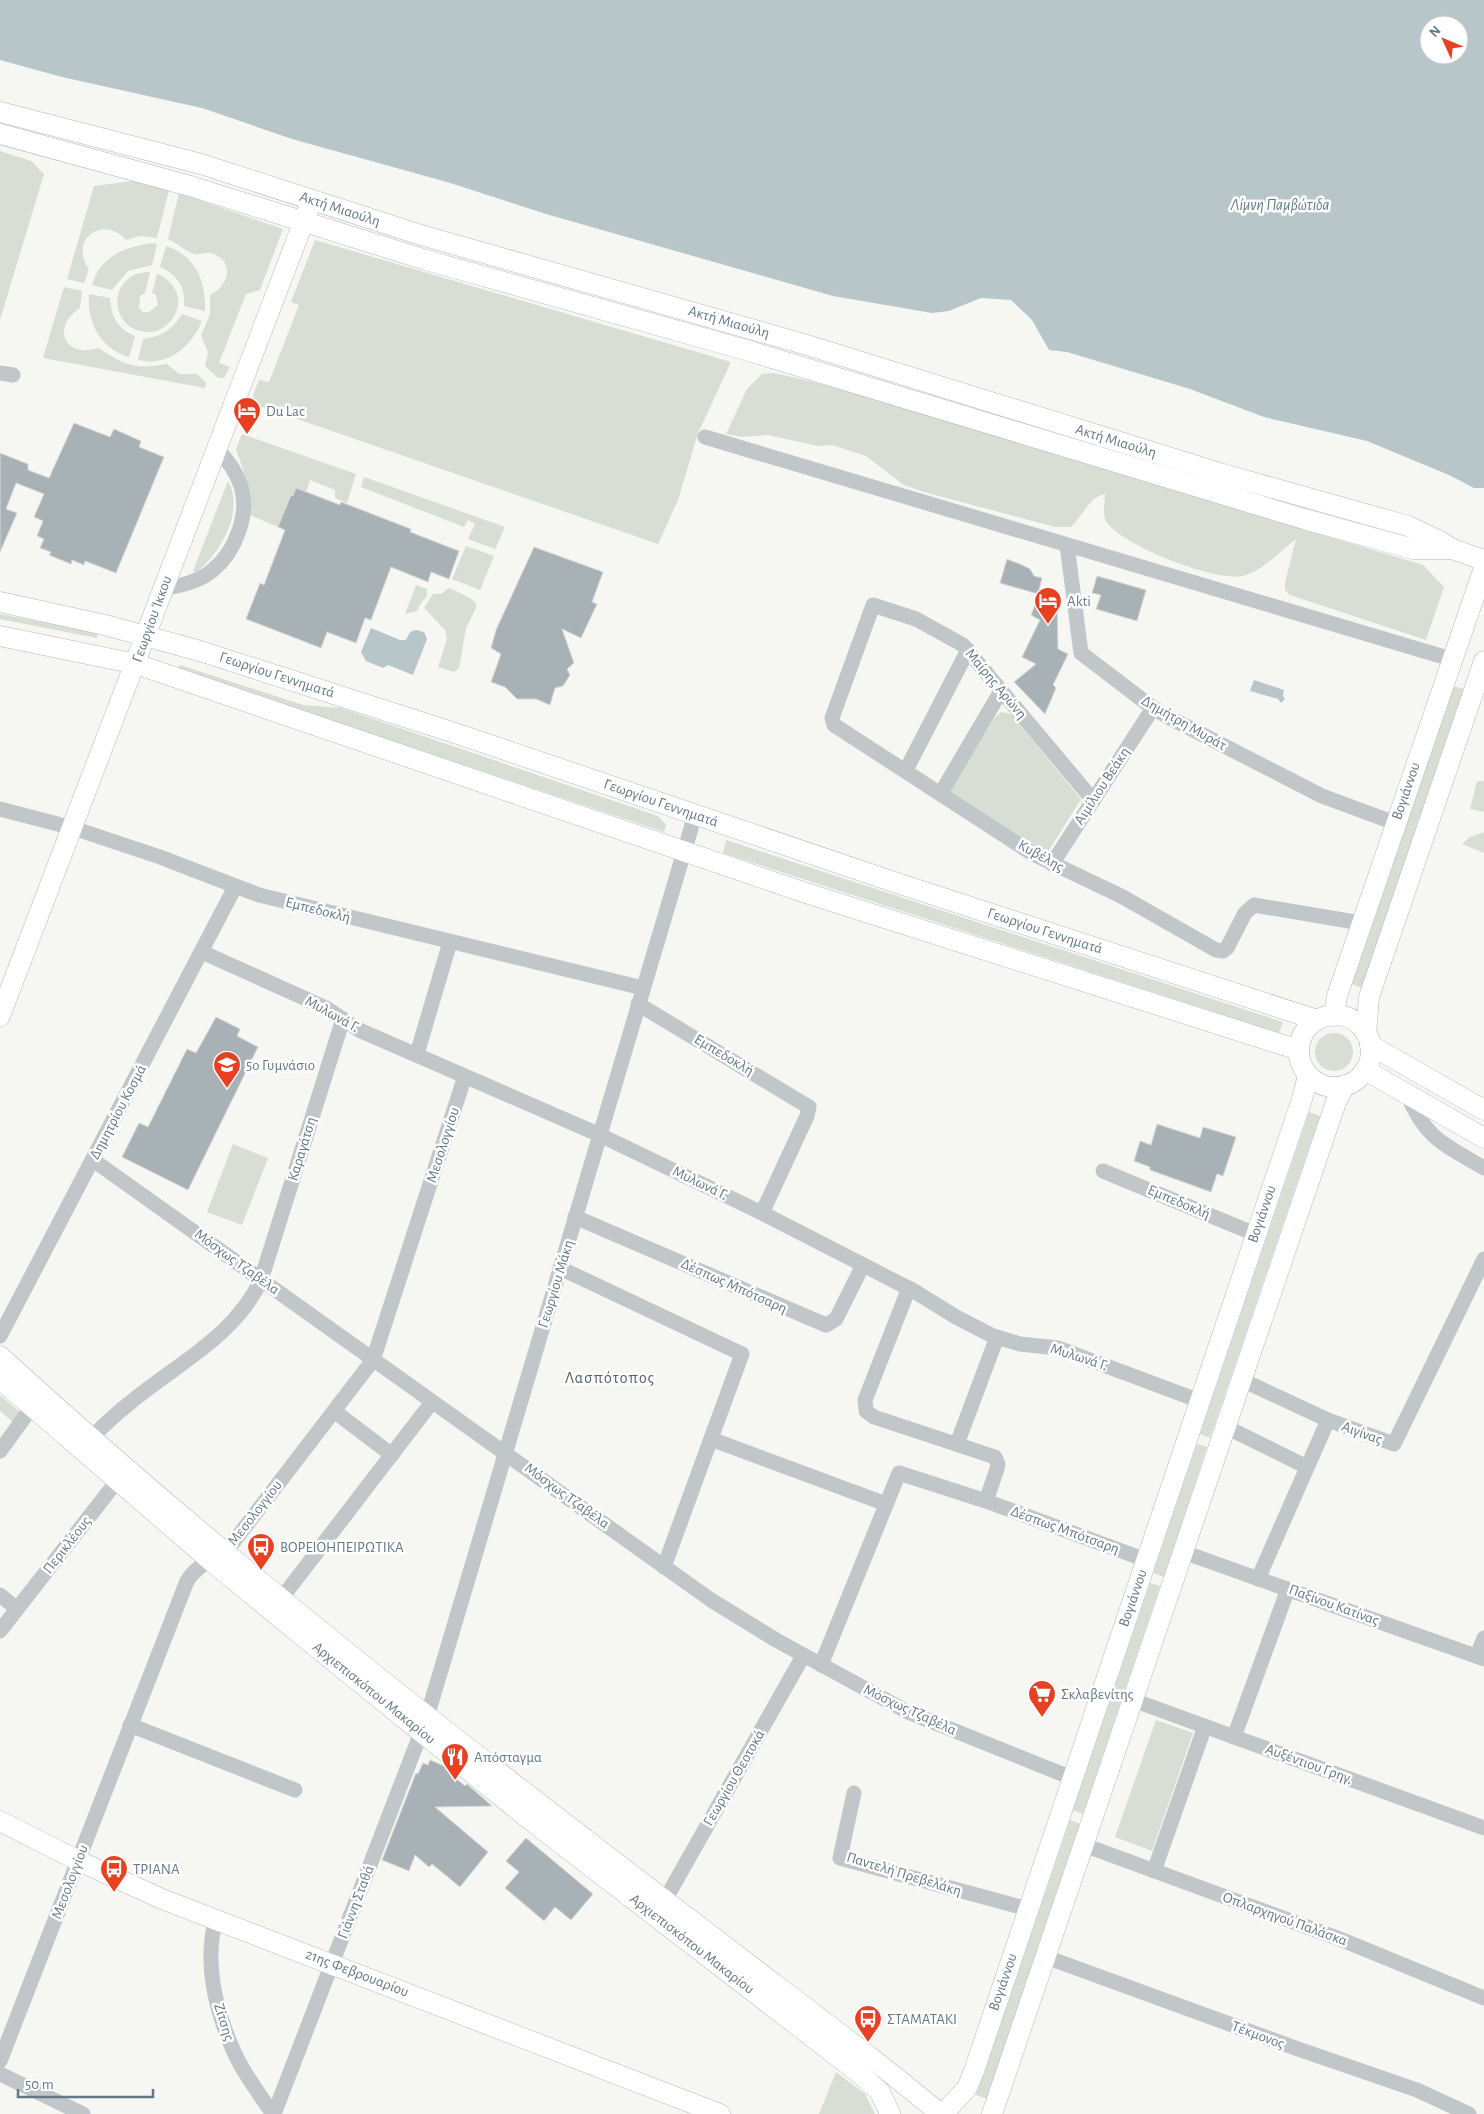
<svg xmlns="http://www.w3.org/2000/svg" width="1484" height="2114" viewBox="0 0 1484 2114" font-family="'Alegreya Sans',sans-serif">
<style>
.green{fill:#d8ded4}
.water{fill:#b9c6c9;fill-rule:evenodd}
.building{fill:#a8b2b6;stroke:#d8d7d5}
.lines{fill:none;stroke-linecap:round;stroke-linejoin:round}
.secondary-casing{stroke:#b3babd;stroke-width:21}
.street{stroke:#c1c6c9;stroke-width:15}
.secondary{stroke:#fff;stroke-width:20}
.labels{text-anchor:middle;dominant-baseline:central;stroke-width:5;stroke-linejoin:round;paint-order:stroke}
.street-label{font-size:15px;fill:#647985;stroke:#fff}
.poi-label{font-size:15px;fill:#647985;stroke:#fff;text-anchor:start}
.water-label{font-size:16px;font-style:italic;fill:#607b81;stroke:#fff}
.neighbourhood-label{font-size:16px;letter-spacing:1px;fill:#526169;stroke:#fff}
</style>
<rect width="100%" height="100%" fill="#f6f6f3"/>
<g class="green">
<polygon points="0,151 31,161 44,174 0,320"/>
<path d="M133 181 169 190 157 238 140 236 126 240C103 214 68 240 89 269L84 283 67 279 94 186Z"/>
<path d="M179 193 283 229 260 290 246 294 219 363 230 367 224 378H218L205 366 208 352 201 336 210 314V295C227 287 236 264 214 254 207 251 202 255 195 254 187 253 176 242 168 239Z"/>
<path d="M315 240 731 362 698 433 678 500 658 544 257 405C249 398 256 388 259 380L269 382 299 305 291 302Z"/>
<path d="M152 243 157 244 152 265 128 271 112 290 92 285C100 256 125 247 152 243Z"/>
<path d="M166 246C196 256 206 281 205 311L184 306C186 288 177 274 160 267Z"/>
<path d="M150 272 145 293 140 296 139 308 143 312H149L158 305 156 295 152 293 157 274C173 279 184 299 175 314 171 323 162 331 151 332 108 334 105 272 150 272Z"/>
<path d="M64 287 82 291 80 308C51 326 64 359 98 348 124 365 135 370 167 364L179 374H197L206 383 205 388 43 358Z"/>
<path d="M89 294 110 298C111 317 118 329 135 336L129 357C100 348 87 323 89 294Z"/>
<path d="M182 314 202 321C191 347 168 367 138 360L143 339C161 337 172 330 182 314Z"/>
<path d="M774 373 826 385 1423 565 1444 587 1426 640 1290 595 1285 590V583L1296 539C1280 551 1262 572 1242 576 1216 582 1120 545 1106 521 1102 513 1105 503 1105 494 1089 497 1082 517 1071 527H1055L924 492 904 485 866 456 832 445 818 446 768 435 743 437 726 434 747 389 762 374Z"/>
<polygon points="242,434 356,474 347,503 335,498 335,490 310,480 306,492 290,496 278,527 250,515 251,493 236,449"/>
<polygon points="364,477 505,527 495,549 468,539 475,524 468,520 464,527 361,487"/>
<path d="M228 481C245 511 220 553 197 572L193 571Z"/>
<polygon points="466,546 494,556 480,590 452,579"/>
<polygon points="416,585 427,589 427,596 421,603 417,611 405,614"/>
<polygon points="449,588 470,598 476,603 476,608 466,628 459,668 454,672 438,667 447,639 445,630 424,608 433,594 441,594"/>
<polygon points="0,614 98,633 97,638 0,619"/>
<polygon points="180,665 303,705 341,708 658,816 666,825 664,832 178,669"/>
<polygon points="1453,686 1464,689 1362,988 1352,984"/>
<polygon points="1001,712 1011,714 1081,799 1046,855 949,792 995,717"/>
<polygon points="1477,781 1484,781 1484,812 1470,809"/>
<polygon points="1484,832 1484,853 1462,844 1470,837"/>
<polygon points="726,840 1283,1022 1279,1033 723,853"/>
<circle cx="1334" cy="1052" r="19"/>
<polygon points="1309,1112 1320,1116 1210,1438 1200,1434"/>
<polygon points="233,1144 268,1158 242,1225 207,1212"/>
<polygon points="0,1395 21,1413 14,1423 0,1411"/>
<polygon points="1197,1444 1207,1447 1164,1577 1153,1573"/>
<polygon points="1150,1583 1160,1586 1083,1814 1073,1810"/>
<polygon points="1156,1720 1193,1733 1152,1851 1115,1837"/>
<polygon points="1070,1820 1080,1824 987,2099 976,2095"/>
<polygon points="836,2072 865,2094 875,2114 819,2114"/>
</g>
<g class="water">
<path d="M0 0H1484V488H1474L1449 475 1367 441 1264 417 1190 389 1067 352 1049 350 1032 320 1011 300 981 298 949 311 932 313 833 296 546 214 447 182 292 139 202 108 62 77 0 60ZM1429 25H1459V55H1429Z"/>
<polygon points="371,628 400,640 406,640 410,632 416,630 424,632 427,639 413,675 388,665 383,668 366,661 361,652"/>
<polygon points="1254,680 1284,690 1283,696 1285,699 1281,703 1278,699 1250,691"/>
</g>
<g class="building">
<polygon points="74,423 110,437 114,429 141,441 139,447 164,457 116,573 85,561 84,565 72,560 71,564 49,555 51,552 40,548 44,539 37,536 43,521 34,517 44,494 16,483 6,509 17,513 0,552 0,453 28,464 28,470 49,478"/>
<polygon points="296,488 340,505 341,502 411,529 410,532 459,551 449,579 431,572 428,582 391,567 371,620 365,618 356,643 327,632 321,648 246,619 260,583 264,585 285,530 278,527 291,495 293,496"/>
<polygon points="534,547 603,572 592,602 597,604 581,638 562,629 574,663 567,669 570,675 563,686 555,688 550,705 536,699 517,699 505,687 491,682 501,654 491,648 496,630"/>
<polygon points="1007,559 1022,565 1030,569 1034,576 1042,578 1038,594 1000,583"/>
<polygon points="1097,576 1146,590 1137,621 1096,609 1101,595 1092,593"/>
<polygon points="1038,597 1057,604 1058,649 1068,654 1053,685 1056,688 1045,714 1014,682 1036,664 1022,657 1040,620 1031,615"/>
<polygon points="216,1017 240,1029 237,1036 258,1047 188,1190 122,1157 139,1123 148,1127 187,1049 196,1053"/>
<polygon points="1157,1124 1200,1138 1203,1127 1236,1137 1223,1176 1217,1174 1211,1192 1150,1170 1150,1167 1134,1161 1140,1141 1151,1145"/>
<polygon points="430,1760 444,1766 447,1771 465,1786 467,1784 492,1806 435,1807 488,1852 460,1887 432,1864 429,1867 415,1855 409,1871 382,1860 416,1773 418,1774 423,1763 428,1765"/>
<polygon points="526,1838 593,1894 571,1920 555,1907 544,1921 505,1888 519,1872 506,1861"/>
</g>
<g class="lines">
<defs>
<g id="secondary">
<polyline points="0,112 201,164 421,235 807,345 1223,474 1408,526 1440,541 1452,549 1484,560"/>
<polyline points="0,134 190,186 426,260 749,351 1304,519 1413,549 1452,549"/>
<polyline points="0,602 105,625 200,651 458,734 894,882 1317,1020"/>
<polyline points="0,636 136,664 803,892 1299,1050"/>
<circle cx="1335" cy="1051" r="36"/>
<polyline points="0,1016 308,210"/>
<polyline points="1334,1016 1337,996 1484,568"/>
<polyline points="1366,1034 1369,997 1484,661"/>
<polyline points="1370,1045 1484,1110"/>
<polyline points="1365,1070 1484,1138"/>
<path d="M0 1356C275 1608 573 1830 869 2056L941 2114"/>
<polyline points="0,1379 211,1561 306,1639 529,1819 859,2073 880,2092 890,2114"/>
<polyline points="0,1821 79,1861 162,1899 720,2114"/>
<polyline points="943,2114 967,2088 974,2071 1303,1096 1308,1075"/>
<polyline points="992,2114 1336,1102 1345,1085"/>
</g>
</defs>
<use href="#secondary" class="secondary-casing"/>
<g class="street">
<polyline points="0,373 13,375"/>
<polyline points="705,437 1451,659"/>
<polyline points="1067,545 1081,653 1153,708 1170,718 1322,796 1395,823"/>
<path d="M163 588C179 587 200 581 213 570 235 552 250 514 241 486 236 471 227 459 216 448"/>
<polyline points="906,770 968,650"/>
<polyline points="941,793 1001,691"/>
<polyline points="1093,800 963,645 916,619 873,605 832,718 834,725 1033,854 1121,896 1216,950 1223,951 1227,948 1245,913 1254,905 1361,923"/>
<polyline points="0,809 73,828 160,857 259,895 643,988"/>
<polyline points="1052,864 1153,708"/>
<polyline points="202,952 326,1008 359,1030 600,1135 762,1213 914,1291 956,1317 993,1336 1020,1344 1058,1348 1200,1401"/>
<polyline points="638,1004 809,1107 807,1116 762,1213"/>
<polyline points="417,1054 450,942"/>
<path d="M1407 1094C1426 1139 1443 1144 1484 1168"/>
<polyline points="93,1160 711,1600 776,1640 908,1712 1072,1778"/>
<polyline points="1103,1171 1255,1234"/>
<polyline points="575,1217 826,1325 836,1319 863,1265"/>
<polyline points="560,1268 742,1354 664,1567"/>
<polyline points="909,1288 865,1400 866,1411 874,1417 995,1457 998,1464 997,1469 986,1501"/>
<polyline points="0,1336 235,887"/>
<polyline points="1242,1380 1328,1420"/>
<polyline points="334,1411 392,1455"/>
<polyline points="1226,1427 1307,1467"/>
<path d="M91 1438C104 1425 117 1413 131 1402 177 1364 235 1336 261 1280L343 1019"/>
<polyline points="711,1439 886,1504"/>
<polyline points="957,1444 997,1337"/>
<polyline points="0,1451 32,1407"/>
<polyline points="1183,1552 1484,1659"/>
<polyline points="1258,1579 1328,1420 1394,1444 1484,1259"/>
<polyline points="0,1595 17,1609"/>
<polyline points="281,1599 432,1402"/>
<polyline points="0,1631 117,1481"/>
<polyline points="1477,1656 1484,1638"/>
<polyline points="821,1665 899,1473 986,1501 1146,1560"/>
<polyline points="1133,1700 1484,1828"/>
<polyline points="130,1725 295,1790"/>
<polyline points="1234,1737 1288,1589"/>
<polyline points="854,1793 840,1858 1028,1909"/>
<polyline points="1084,1845 1340,1939 1484,1998"/>
<polyline points="1154,1871 1205,1726"/>
<polyline points="665,1900 803,1656"/>
<path d="M216 1919C204 1960 215 2007 231 2045 241 2070 258 2092 273 2114"/>
<polyline points="1046,1957 1298,2049 1417,2090 1469,2114"/>
<path d="M0 2061 187 1581C197 1564 218 1558 232 1544L373 1360 465 1076"/>
<polyline points="0,2074 83,2114"/>
<polyline points="274,2114 427,1717 695,815"/>
</g>
<use href="#secondary" class="secondary"/>
</g>
<defs>
<symbol id="hotel-pin" viewBox="-11 -11 22 30"><path d="M0 17L-7.5 6A9.5 9.5 0 1 1 7.5 6Z" fill="#e84121" stroke="#fff"/><path d="M-6-4.5h1.5V1H6V5H4.5V3h-9V5H-6ZM-4 0a1.8 1.8 0 1 1 3.6 0ZM.5 0V-2.5h3Q6-2.5 6 0Z" fill="#fff"/></symbol>
<symbol id="school-pin" viewBox="-11 -11 22 30"><path d="M0 17L-7.5 6A9.5 9.5 0 1 1 7.5 6Z" fill="#e84121" stroke="#fff"/><path d="M0-5L7-2L0 1L-7-2ZM-4 1L0 2.5L4 1V4Q0 6-4 4Z" fill="#fff"/></symbol>
<symbol id="bus-pin" viewBox="-11 -11 22 30"><path d="M0 17L-7.5 6A9.5 9.5 0 1 1 7.5 6Z" fill="#e84121" stroke="#fff"/><path d="M-5-6H5V4H4V6H2V4H-2V6H-4V4H-5ZM-3.5-4V0h7V-4ZM-3.5 1.2v1.5H-2V1.2ZM2 1.2v1.5H3.5V1.2Z" fill="#fff"/></symbol>
<symbol id="supermarket-pin" viewBox="-11 -11 22 30"><path d="M0 17L-7.5 6A9.5 9.5 0 1 1 7.5 6Z" fill="#e84121" stroke="#fff"/><path d="M-6-5.5h2.5l.6 2H6L4.5 2H-2.5L-4.4-4H-6ZM-1.5 3.2a1.3 1.3 0 1 0 .1 0ZM3 3.2a1.3 1.3 0 1 0 .1 0Z" fill="#fff"/></symbol>
<symbol id="restaurant-pin" viewBox="-11 -11 22 30"><path d="M0 17L-7.5 6A9.5 9.5 0 1 1 7.5 6Z" fill="#e84121" stroke="#fff"/><path d="M-5-6h1v4h1v-4h1v4h1v-4h1v5L-1.5 .5V6h-2V.5L-5-1ZM5-6V6H3V1.5H1.5Q1.5-4 5-6Z" fill="#fff"/></symbol>
</defs>
<g fill-rule="evenodd">
<use href="#hotel-pin" x="231" y="395" width="32" height="43"/>
<use href="#hotel-pin" x="1032" y="585" width="32" height="43"/>
<use href="#school-pin" x="211" y="1049" width="32" height="43"/>
<use href="#bus-pin" x="245" y="1531" width="32" height="43"/>
<use href="#supermarket-pin" x="1026" y="1678" width="32" height="43"/>
<use href="#restaurant-pin" x="439" y="1741" width="32" height="43"/>
<use href="#bus-pin" x="98" y="1853" width="32" height="43"/>
<use href="#bus-pin" x="852" y="2003" width="32" height="43"/>
</g>
<g class="labels">
<g class="street-label">
<text transform="translate(340 209) rotate(18)">Ακτή Μιαούλη</text>
<text transform="translate(729 322) rotate(16)">Ακτή Μιαούλη</text>
<text transform="translate(1116 441) rotate(17)">Ακτή Μιαούλη</text>
<text transform="translate(152 619) rotate(-70)">Γεωργίου Ίκκου</text>
<text transform="translate(277 675) rotate(18)">Γεωργίου Γεννηματά</text>
<text transform="translate(996 684) rotate(50)">Μαίρης Αρώνη</text>
<text transform="translate(1184 723) rotate(30)">Δημήτρη Μυράτ</text>
<text transform="translate(1102 786) rotate(-57)">Αιμίλιου Βεάκη</text>
<text transform="translate(1406 791) rotate(-71)">Βογιάννου</text>
<text transform="translate(661 803) rotate(19)">Γεωργίου Γεννηματά</text>
<text transform="translate(1041 856) rotate(29)">Κυβέλης</text>
<text transform="translate(318 910) rotate(14)">Εμπεδοκλή</text>
<text transform="translate(1045 931) rotate(18)">Γεωργίου Γεννηματά</text>
<text transform="translate(332 1014) rotate(29)">Μυλωνά Γ.</text>
<text transform="translate(724 1055) rotate(31)">Εμπεδοκλή</text>
<text transform="translate(118 1112) rotate(-62)">Δημητρίου Κοσμά</text>
<text transform="translate(443 1145) rotate(-72)">Μεσολογγίου</text>
<text transform="translate(302 1149) rotate(-73)">Καραγάτση</text>
<text transform="translate(700 1183) rotate(26)">Μυλωνά Γ.</text>
<text transform="translate(1179 1202) rotate(23)">Εμπεδοκλή</text>
<text transform="translate(1262 1214) rotate(-71)">Βογιάννου</text>
<text transform="translate(237 1262) rotate(36)">Μόσχως Τζαβέλα</text>
<text transform="translate(556 1284) rotate(-73)">Γεωργίου Μάκη</text>
<text transform="translate(734 1286) rotate(24)">Δέσπως Μπότσαρη</text>
<text transform="translate(1079 1357) rotate(18)">Μυλωνά Γ.</text>
<text transform="translate(1362 1433) rotate(20)">Αιγίνας</text>
<text transform="translate(567 1496) rotate(36)">Μόσχως Τζαβέλα</text>
<text transform="translate(255 1513) rotate(-52)">Μεσολογγίου</text>
<text transform="translate(1065 1530) rotate(20)">Δέσπως Μπότσαρη</text>
<text transform="translate(67 1545) rotate(-52)">Περικλέους</text>
<text transform="translate(1133 1598) rotate(-71)">Βογιάννου</text>
<text transform="translate(1334 1605) rotate(20)">Παξίνου Κατίνας</text>
<text transform="translate(374 1693) rotate(39)">Αρχιεπισκόπου Μακαρίου</text>
<text transform="translate(910 1710) rotate(25)">Μόσχως Τζαβέλα</text>
<text transform="translate(1309 1764) rotate(20)">Αυξέντιου Γρηγ.</text>
<text transform="translate(734 1778) rotate(-60)">Γεωργίου Θεοτοκά</text>
<text transform="translate(904 1874) rotate(17)">Παντελή Πρεβελάκη</text>
<text transform="translate(70 1882) rotate(-69)">Μεσολογγίου</text>
<text transform="translate(356 1902) rotate(-69)">Γιάννη Σταθά</text>
<text transform="translate(1285 1919) rotate(20)">Οπλαρχηγού Παλάσκα</text>
<text transform="translate(692 1944) rotate(38)">Αρχιεπισκόπου Μακαρίου</text>
<text transform="translate(357 1973) rotate(21)">21ης Φεβρουαρίου</text>
<text transform="translate(1003 1982) rotate(-71)">Βογιάννου</text>
<text transform="translate(224 2022) rotate(73)">Ζίτσης</text>
<text transform="translate(1258 2035) rotate(20)">Τέκμονος</text>
</g>
<g class="poi-label">
<text x="266" y="411">Du Lac</text>
<text x="1067" y="601">Akti</text>
<text x="246" y="1065">5ο Γυμνάσιο</text>
<text x="280" y="1547">ΒΟΡΕΙΟΗΠΕΙΡΩΤΙΚΑ</text>
<text x="1061" y="1694">Σκλαβενίτης</text>
<text x="474" y="1757">Απόσταγμα</text>
<text x="133" y="1869">ΤΡΙΑΝΑ</text>
<text x="887" y="2019">ΣΤΑΜΑΤΑΚΙ</text>
</g>
<g class="water-label">
<text x="1280" y="205">Λίμνη Παμβώτιδα</text>
</g>
<g class="neighbourhood-label">
<text x="610" y="1378">Λασπότοπος</text>
</g>
</g>
<g transform="translate(1444 40) rotate(314)"><circle r="24" fill="#ffffff" stroke="#c1c9ce"/>
<path d="M0-4L9 19L0 12L-9 19Z" fill="#e84121"/>
<text y="-8" font-size="14" font-weight="bold" text-anchor="middle" fill="#647985">N</text>
</g>
<path d="M18 2089v8h135v-8" fill="none" stroke="#647985" stroke-width="2.5"/>
<text x="25" y="2089" font-size="15" fill="#647985" stroke="#ffffff" stroke-width="4" paint-order="stroke">50 m</text>
</svg>
